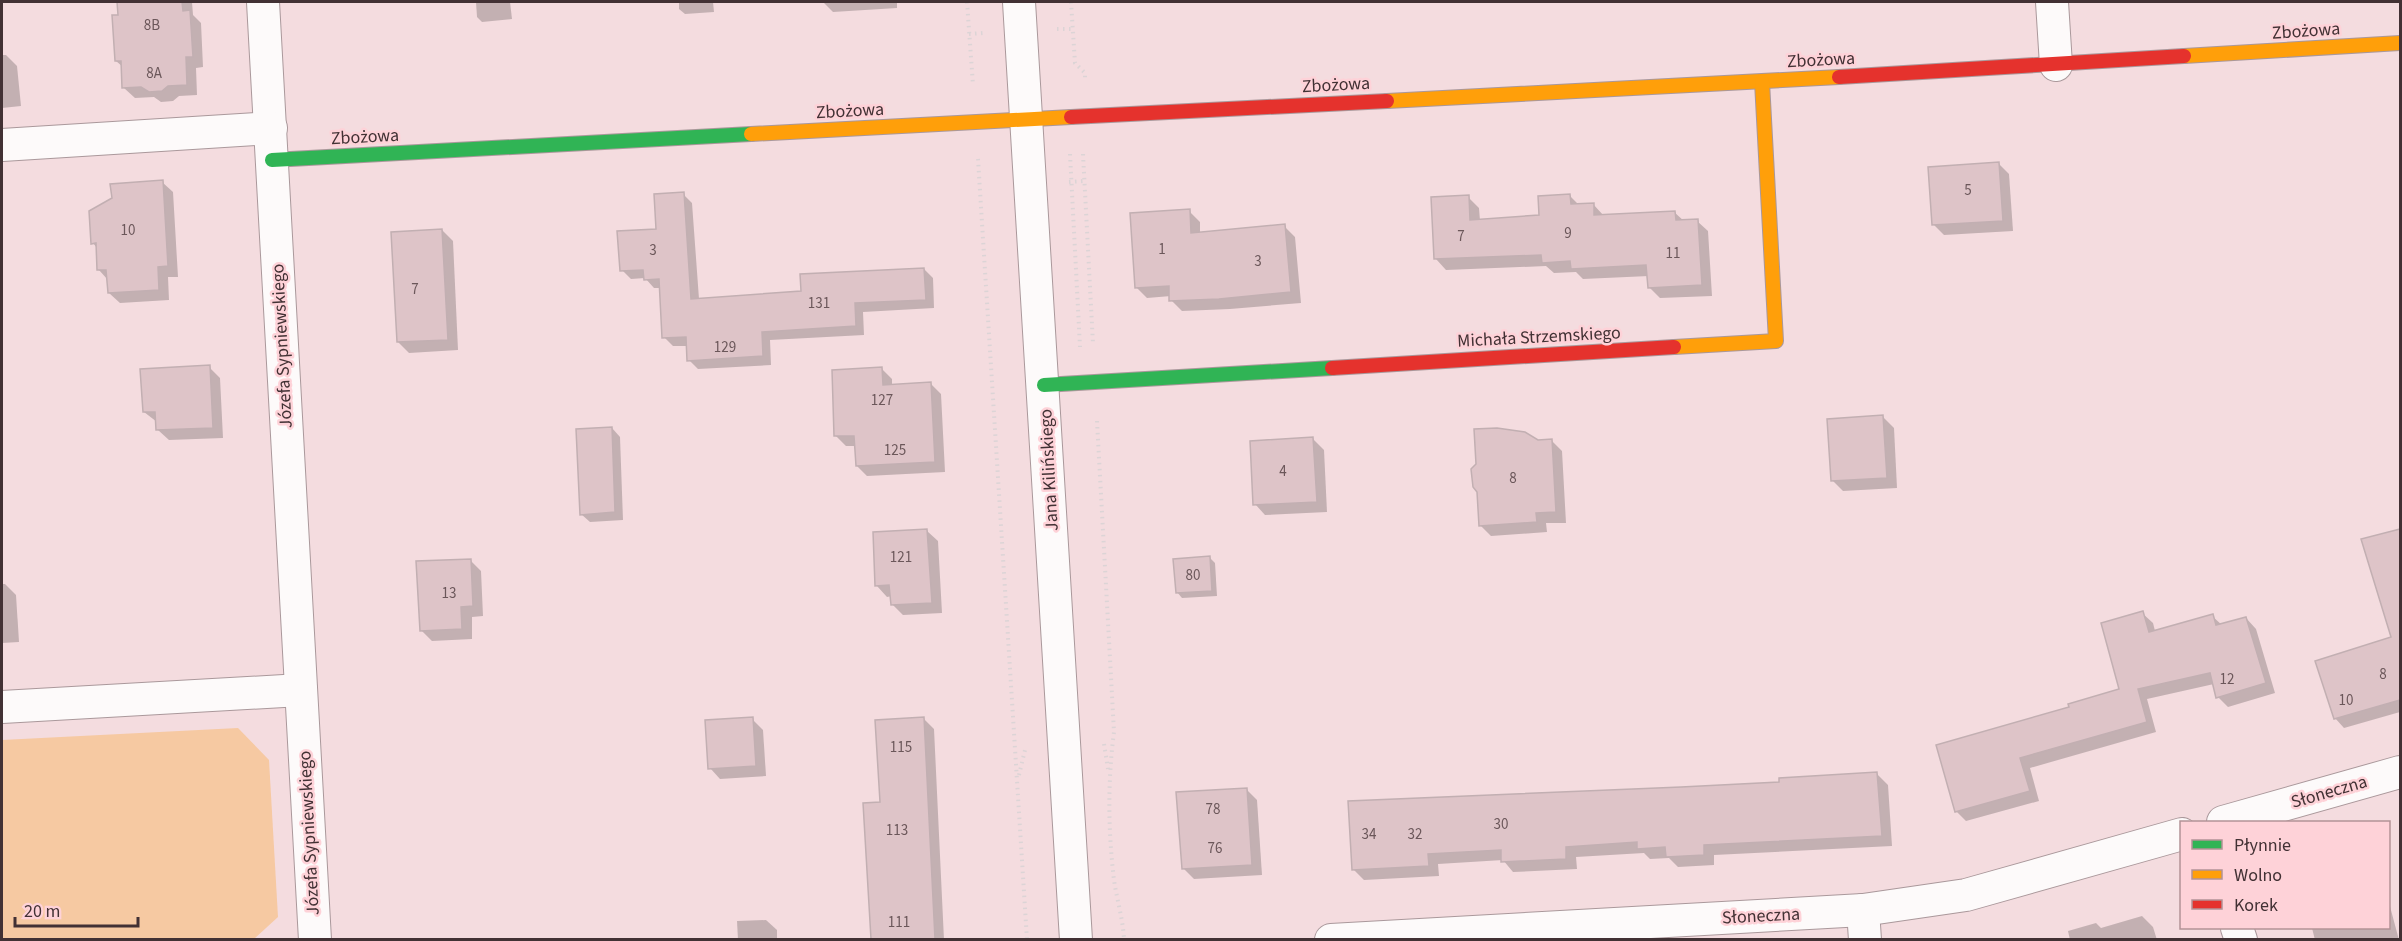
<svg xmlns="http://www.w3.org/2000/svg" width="2402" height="941" viewBox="0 0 2402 941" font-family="'Source Sans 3',sans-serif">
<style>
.green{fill:#f6c9a2}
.shadow{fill:#0003}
.building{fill:#dec4c8;stroke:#c2afb2;stroke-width:1.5}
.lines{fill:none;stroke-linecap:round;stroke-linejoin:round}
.street-casing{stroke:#aa989b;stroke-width:34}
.fast-casing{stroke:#aa989b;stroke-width:16}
.slow-casing{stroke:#aa989b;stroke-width:16}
.jam-casing{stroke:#aa989b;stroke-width:16}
.path{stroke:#dcd4d6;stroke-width:4;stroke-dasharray:1.5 4.5;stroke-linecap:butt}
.street{stroke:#fdfafa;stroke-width:32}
.fast{stroke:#30b455;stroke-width:14}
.slow{stroke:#ff9f0a;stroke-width:14}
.jam{stroke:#e5322d;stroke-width:14}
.labels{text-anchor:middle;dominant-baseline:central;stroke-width:5;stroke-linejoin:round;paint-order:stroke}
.number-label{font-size:15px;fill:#6b575a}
.street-label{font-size:18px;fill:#423134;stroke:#fed2d8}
</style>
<rect width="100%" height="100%" fill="#f4dcdf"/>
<polygon class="green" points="238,728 269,760 278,917 254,939 2,939 2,740"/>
<g class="shadow">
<polygon points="119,2 192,2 193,15 201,23 203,67 196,68 197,95 179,96 173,101 161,102 154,97 135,98 124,88 123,67 116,61"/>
<polygon points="476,2 510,2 512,19 482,22 477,17"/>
<polygon points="679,2 713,2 714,12 685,14 679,9"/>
<polygon points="823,2 897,2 897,8 833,12"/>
<polygon points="2,55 6,55 17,66 21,106 2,108"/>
<polygon points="1999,164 2009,174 2013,231 1944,235 1933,224"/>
<polygon points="162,182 173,192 178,277 168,277 169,300 120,303 109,293 108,280 99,270 97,248 93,243"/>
<polygon points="683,194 692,203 699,299 803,292 924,269 933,278 934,308 863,312 864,335 770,340 771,365 698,369 689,360 688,346 673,346 664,337 661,288 654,288 645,278 631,279 622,270 658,230"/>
<polygon points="1570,196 1579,205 1593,204 1604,216 1674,212 1684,221 1697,221 1708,231 1712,296 1660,298 1649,287 1649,276 1583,279 1576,272 1554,273 1546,266 1446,270 1436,259 1468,197 1479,208 1480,221 1540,216"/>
<polygon points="1189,211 1200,222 1200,233 1284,226 1295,237 1301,303 1230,309 1182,311 1171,300 1171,296 1147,298 1136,287"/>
<polygon points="442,230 453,241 458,350 409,353 398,342"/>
<polygon points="209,367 220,378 223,438 169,440 158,430 157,422 144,412"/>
<polygon points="881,368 892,379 892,386 930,383 941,394 945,472 867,476 857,466 856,446 846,446 835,435"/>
<polygon points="1883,417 1894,428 1897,488 1843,491 1832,480"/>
<polygon points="612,428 620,437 623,520 590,522 581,514"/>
<polygon points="1313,439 1324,450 1327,512 1265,515 1255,504"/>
<polygon points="1551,440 1562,451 1566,523 1546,523 1547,532 1491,536 1480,525 1538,441"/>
<polygon points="2400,530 2400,712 2344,728 2335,718 2393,638 2363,540"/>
<polygon points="927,531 938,541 942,613 903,615 892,604 892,596 887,597 877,586"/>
<polygon points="1210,558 1215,563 1217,596 1182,598 1177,592"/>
<polygon points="470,560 481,571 483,616 472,617 472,639 432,641 421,630"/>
<polygon points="2,584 5,584 16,595 19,642 2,643"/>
<polygon points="2142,613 2153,623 2155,631 2212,616 2222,625 2246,618 2256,629 2275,693 2228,707 2218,697 2214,684 2147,699 2156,732 2030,768 2039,801 1966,821 1956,811 2071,708 2121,690"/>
<polygon points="923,718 934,729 944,940 873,940 865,804 882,803"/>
<polygon points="752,719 763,730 766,776 720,779 710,768"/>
<polygon points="1877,774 1888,785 1892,846 1714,855 1714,865 1678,867 1669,858 1650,859 1644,853 1576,857 1577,869 1513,872 1503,860 1438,864 1439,876 1364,880 1353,869 1349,802 1781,783"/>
<polygon points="1246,789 1257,800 1262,875 1194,879 1183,868"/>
<polygon points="2388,899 2399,940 2315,940 2312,928 2388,928"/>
<polygon points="2142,916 2153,927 2157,940 2070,940 2068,931 2096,923 2101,928"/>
<polygon points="766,920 777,930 777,940 738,940 737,921"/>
</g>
<g class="building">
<polygon points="117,2 182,2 183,11 190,10 193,57 186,57 187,85 168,86 162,91 149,92 141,87 122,88 121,61 115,61 112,15 118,15"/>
<polygon points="1999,162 2003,221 1932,225 1928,167"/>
<polygon points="163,180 168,266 158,267 159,290 108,293 106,270 97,270 96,243 91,244 89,211 112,198 110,184"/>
<polygon points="684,192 691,299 801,291 800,274 924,268 926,300 855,303 856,326 762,332 763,356 687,361 686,337 662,338 659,279 644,280 643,270 620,271 617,231 656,229 654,194"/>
<polygon points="1570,194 1571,204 1594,203 1594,215 1675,211 1676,220 1698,219 1702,285 1648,288 1646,265 1571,269 1570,261 1542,263 1541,255 1434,259 1431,197 1469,195 1470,220 1539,215 1538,196"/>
<polygon points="1190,209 1191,233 1285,224 1291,292 1219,299 1169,301 1169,286 1135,288 1130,213"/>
<polygon points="442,229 448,340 397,342 391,232"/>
<polygon points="210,365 213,428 156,430 155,412 143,412 140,369"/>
<polygon points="882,367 883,385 931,382 935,462 856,466 854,436 834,436 832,370"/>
<polygon points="1883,415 1887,478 1831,481 1827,419"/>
<polygon points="612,427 615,512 580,515 576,429"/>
<polygon points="1497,428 1525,432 1538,440 1552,439 1556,512 1536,513 1537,522 1479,526 1477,492 1473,487 1471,469 1476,464 1474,429"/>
<polygon points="1313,437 1317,502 1253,505 1250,441"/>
<polygon points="927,529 932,603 891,605 889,585 875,586 873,532"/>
<polygon points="2400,529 2400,700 2334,719 2315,661 2391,637 2361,539"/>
<polygon points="1210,556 1212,591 1176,593 1173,559"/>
<polygon points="471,559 473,606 461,607 462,629 420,631 416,561"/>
<polygon points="2143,611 2149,632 2213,614 2216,625 2246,617 2266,683 2216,698 2210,673 2138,689 2147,722 2020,758 2030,791 1955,812 1936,745 2069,707 2068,704 2119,689 2101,623"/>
<polygon points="753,717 756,766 708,769 705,720"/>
<polygon points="924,717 935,939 871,939 863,803 880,802 875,720"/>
<polygon points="1877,772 1882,836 1704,845 1704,855 1666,857 1665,847 1637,849 1637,842 1566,847 1566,859 1501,862 1501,850 1428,854 1429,866 1352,870 1348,801 1681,787 1779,782 1779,778"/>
<polygon points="1247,788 1252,865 1182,869 1176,792"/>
</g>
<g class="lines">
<defs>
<g id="street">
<polyline points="263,2 315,940"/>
<polyline points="1019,2 1076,940"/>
<polyline points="2052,2 2056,65"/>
<polyline points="2,145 271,128"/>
<polyline points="2,707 301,690"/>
<polyline points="2223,822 2400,772"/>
<polyline points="1863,910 1865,940"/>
<polyline points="2237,928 2241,940"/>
<polyline points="1331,940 1863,910 1966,895 2182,834"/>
</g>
<g id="fast">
<polyline points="272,160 751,134"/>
<polyline points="1044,385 1332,368"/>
</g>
<g id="slow">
<polyline points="2184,56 2400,43"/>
<polyline points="1387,101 1839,77"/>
<polyline points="751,134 1071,117"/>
<polyline points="1674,347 1776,341 1762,82"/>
</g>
<g id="jam">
<polyline points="1839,77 2184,56"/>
<polyline points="1071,117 1387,101"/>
<polyline points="1332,368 1674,347"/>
</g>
</defs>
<use href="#street" class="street-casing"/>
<use href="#fast" class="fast-casing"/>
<use href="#slow" class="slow-casing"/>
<use href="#jam" class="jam-casing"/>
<g class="path">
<polyline points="967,2 973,85"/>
<polyline points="1071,2 1075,63 1085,73 1085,80"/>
<polyline points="1057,29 1073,29"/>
<polyline points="969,34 983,33"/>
<polyline points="1070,154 1080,347"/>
<polyline points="1083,154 1093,344"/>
<polyline points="978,159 1027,940"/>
<polyline points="1069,182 1084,181"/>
<path d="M1097 421 1114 732C1108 778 1108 825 1113 871 1115 895 1123 916 1124 940"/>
<polyline points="1104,744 1108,769"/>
<polyline points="1019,775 1025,750"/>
</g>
<use href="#street" class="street"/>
<use href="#fast" class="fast"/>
<use href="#slow" class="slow"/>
<use href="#jam" class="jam"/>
</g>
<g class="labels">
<g class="number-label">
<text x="152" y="25">8B</text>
<text x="154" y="73">8A</text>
<text x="1968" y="190">5</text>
<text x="128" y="230">10</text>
<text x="1568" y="233">9</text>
<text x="1461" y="236">7</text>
<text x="1162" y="249">1</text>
<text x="653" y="250">3</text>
<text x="1673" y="253">11</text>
<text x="1258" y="261">3</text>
<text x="415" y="289">7</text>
<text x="819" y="303">131</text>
<text x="725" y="347">129</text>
<text x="882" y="400">127</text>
<text x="895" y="450">125</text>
<text x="1283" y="471">4</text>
<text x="1513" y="478">8</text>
<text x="901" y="557">121</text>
<text x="1193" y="575">80</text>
<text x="449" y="593">13</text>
<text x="2383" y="674">8</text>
<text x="2227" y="679">12</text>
<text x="2346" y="700">10</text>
<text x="901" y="747">115</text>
<text x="1213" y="809">78</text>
<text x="1501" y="824">30</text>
<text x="897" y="830">113</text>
<text x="1369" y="834">34</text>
<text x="1415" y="834">32</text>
<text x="1215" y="848">76</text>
<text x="899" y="922">111</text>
</g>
<g class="street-label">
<text transform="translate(2306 31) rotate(-4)">Zbożowa</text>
<text transform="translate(1821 60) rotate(-3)">Zbożowa</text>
<text transform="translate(1336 85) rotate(-3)">Zbożowa</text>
<text transform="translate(850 111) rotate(-3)">Zbożowa</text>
<text transform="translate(365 137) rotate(-3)">Zbożowa</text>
<text transform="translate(1539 337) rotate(-3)">Michała Strzemskiego</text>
<text transform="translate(282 346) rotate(-93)">Józefa Sypniewskiego</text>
<text transform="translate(1049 470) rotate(-93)">Jana Kilińskiego</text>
<text transform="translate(2329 792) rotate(-16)">Słoneczna</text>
<text transform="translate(309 833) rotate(-93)">Józefa Sypniewskiego</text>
<text transform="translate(1761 916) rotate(-3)">Słoneczna</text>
</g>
</g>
<rect width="2402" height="941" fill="none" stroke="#423134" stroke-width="6"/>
<rect x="2180" y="821" width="210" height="108" fill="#fed2d8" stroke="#b39296" stroke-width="1.5"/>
<rect x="2192" y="840" width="30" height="9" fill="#30b455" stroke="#b39296" stroke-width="1.5"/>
<text x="2234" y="851" font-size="18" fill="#423134">Płynnie</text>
<rect x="2192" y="870" width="30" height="9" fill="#ff9f0a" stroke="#b39296" stroke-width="1.5"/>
<text x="2234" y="881" font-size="18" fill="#423134">Wolno</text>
<rect x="2192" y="900" width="30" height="9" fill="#e5322d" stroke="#b39296" stroke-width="1.5"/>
<text x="2234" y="911" font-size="18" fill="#423134">Korek</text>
<path d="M15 917v9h123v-9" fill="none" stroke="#423134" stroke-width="3"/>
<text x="24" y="917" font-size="18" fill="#423134" stroke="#fed2d8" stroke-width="4.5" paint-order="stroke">20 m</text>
</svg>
